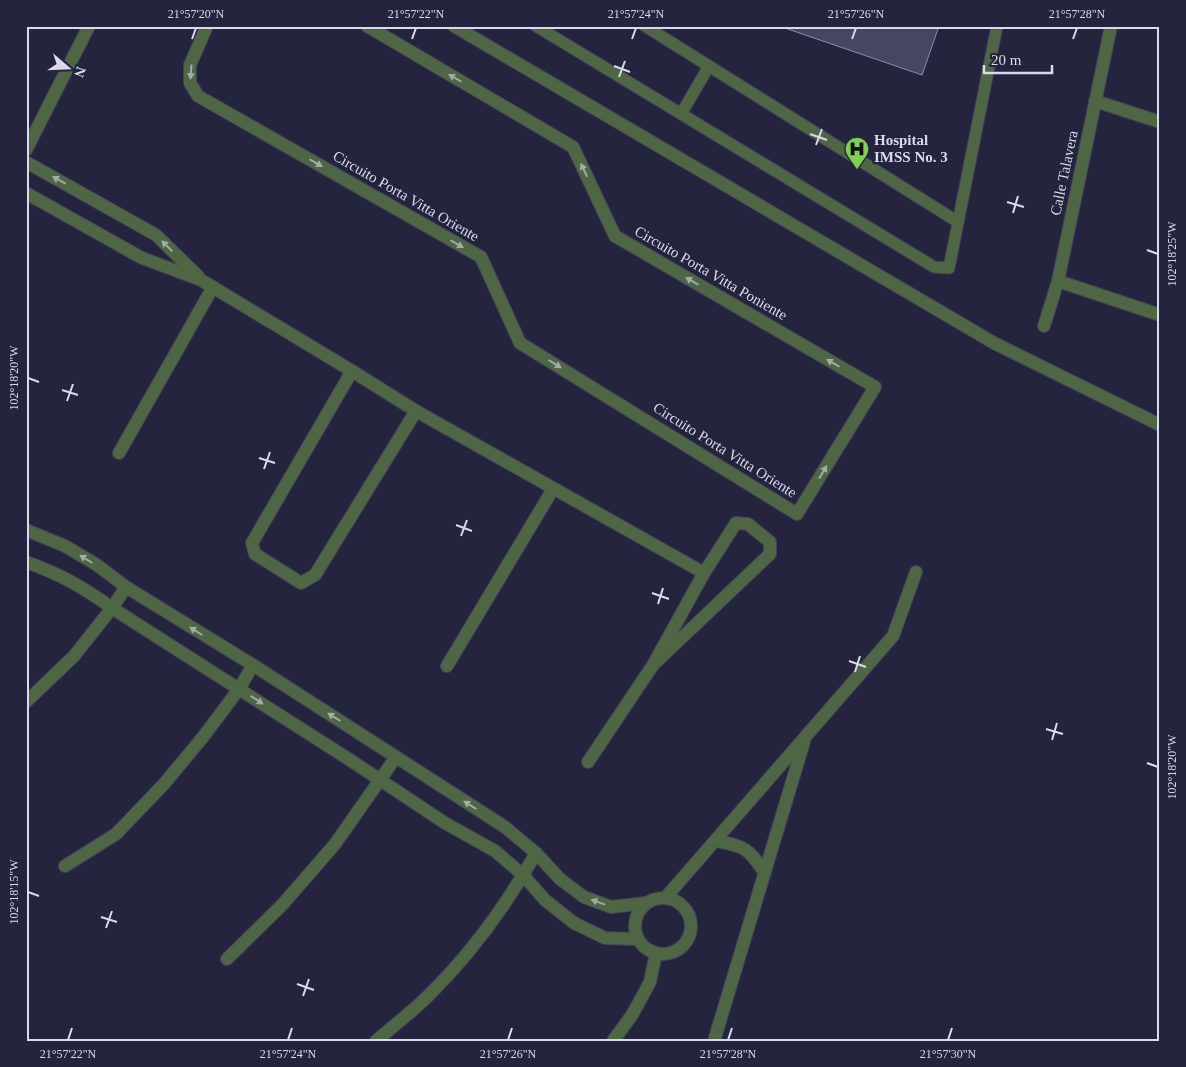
<svg xmlns="http://www.w3.org/2000/svg" width="1186" height="1067" viewBox="0 0 1186 1067" font-family="Georgia,serif">
<style>
.building{fill:#464662;stroke:#8b8bac}
.lines{fill:none;stroke-linecap:round;stroke-linejoin:round}
.service-casing{stroke:#42415a;stroke-width:13}
.minor-casing{stroke:#42415a;stroke-width:14}
.service{stroke:#4e6643;stroke-width:11}
.minor{stroke:#4e6643;stroke-width:12}
.oneway{fill:#a1aca8}
.ticks{fill:none;stroke:#d9daeb;stroke-width:2}
.labels{text-anchor:middle;dominant-baseline:central;stroke-width:4.5;stroke-linejoin:round;paint-order:stroke}
.poi-label{font-size:15px;font-weight:bold;fill:#d9daeb;stroke:#25243e;text-anchor:start}
.street-label{font-size:15px;fill:#d9daeb;stroke:#25243e}
.neatline{fill:none;stroke:#d9daeb;stroke-width:2}
.ticks-label{font-size:12px;text-anchor:middle;fill:#d9daeb}
</style>
<rect width="100%" height="100%" fill="#25243e"/>
<polygon class="building" points="779,26 939,26 922,75"/>
<g class="lines">
<defs>
<g id="service">
<polyline points="536,26 934,267 949,268 997,26"/>
<polyline points="645,26 958,222"/>
<polyline points="681,114 709,66"/>
</g>
<g id="minor">
<polyline points="207,26 190,65 190,83 198,96 481,257 520,343 797,514 875,387 615,236 573,147 367,26"/>
<polyline points="454,26 994,343 1160,425"/>
<polyline points="1095,101 1160,122"/>
<polyline points="26,150 89,26"/>
<polyline points="26,162 156,235 198,276"/>
<polyline points="26,193 142,258 201,280 352,371 416,411 704,573"/>
<polyline points="1058,281 1160,315"/>
<polyline points="1044,326 1058,281 1111,26"/>
<polyline points="352,371 252,543 255,554 301,583 315,575 416,411"/>
<polyline points="119,453 213,287"/>
<polyline points="26,530 65,546 97,565 126,587 253,665 505,827 536,853 560,879 584,897 611,907 646,903"/>
<path d="M26 562C60 574 83 587 112 608L350 760 445 823 495 851 523 875 545 900 574 923 605 938 638 939"/>
<polyline points="447,666 553,489"/>
<polyline points="26,702 74,656 112,608 126,587"/>
<polyline points="588,762 653,665 704,573 736,523 748,524 770,542 770,554 653,665"/>
<path d="M717 841C746 847 748 848 765 873"/>
<polyline points="65,866 116,834 164,784 203,737 239,689 253,665"/>
<polyline points="666,897 893,636 916,572"/>
<circle cx="663" cy="926" r="28"/>
<polyline points="227,959 283,904 335,844 396,757"/>
<path d="M376 1041C393 1026 412 1012 428 996 471 954 507 904 536 853"/>
<polyline points="613,1041 632,1015 650,982 656,953"/>
<polyline points="714,1041 804,742"/>
</g>
</defs>
<use href="#service" class="service-casing"/>
<use href="#minor" class="minor-casing"/>
<use href="#service" class="service"/>
<use href="#minor" class="minor"/>
</g>
<defs><path id="oneway-solid" d="M-6-.8H1V-3.2L6.5 0L1 3.2V.8H-6Z" transform="scale(1.25)"/></defs>
<g class="oneway">
<use href="#oneway-solid" transform="translate(191 72) rotate(94)"/>
<use href="#oneway-solid" transform="translate(455 78) rotate(-150)"/>
<use href="#oneway-solid" transform="translate(316 163) rotate(30)"/>
<use href="#oneway-solid" transform="translate(584 170) rotate(-115)"/>
<use href="#oneway-solid" transform="translate(59 180) rotate(-151)"/>
<use href="#oneway-solid" transform="translate(457 244) rotate(30)"/>
<use href="#oneway-solid" transform="translate(167 246) rotate(-135)"/>
<use href="#oneway-solid" transform="translate(692 281) rotate(-150)"/>
<use href="#oneway-solid" transform="translate(833 363) rotate(-150)"/>
<use href="#oneway-solid" transform="translate(555 364) rotate(32)"/>
<use href="#oneway-solid" transform="translate(823 472) rotate(-59)"/>
<use href="#oneway-solid" transform="translate(86 559) rotate(-148)"/>
<use href="#oneway-solid" transform="translate(196 631) rotate(-148)"/>
<use href="#oneway-solid" transform="translate(257 700) rotate(33)"/>
<use href="#oneway-solid" transform="translate(334 717) rotate(-148)"/>
<use href="#oneway-solid" transform="translate(470 805) rotate(-148)"/>
<use href="#oneway-solid" transform="translate(598 902) rotate(-160)"/>
</g>
<path class="ticks" d="M192 39 196 28M412 39 416 28M632 39 636 28M852 39 856 28M1073 39 1077 28M614 66 630 72M619 77 625 61M810 134 827 140M816 145 822 129M1007 202 1024 207M1013 213 1018 196M1147 250 1158 254M28 378 39 382M62 390 78 395M67 401 73 384M259 458 275 463M264 469 270 452M456 525 472 531M461 536 467 520M652 593 669 599M658 604 663 588M849 661 866 667M855 672 860 656M1046 729 1063 734M1052 740 1057 723M1147 763 1158 767M28 892 39 896M101 917 117 922M106 928 112 911M297 984 314 990M303 996 309 979M68 1040 72 1028M288 1040 292 1028M508 1040 512 1028M728 1040 732 1028M948 1040 952 1028"/>
<defs>
<symbol id="hospital-pin" viewBox="-11 -11 22 30"><path d="M0 17L-7.5 6A9.5 9.5 0 1 1 7.5 6Z" fill="#80d051" stroke="#25243e"/><path d="M-5-5h3v3.5h4V-5h3V5h-3V1.5h-4V5h-3Z" fill="#111"/></symbol>
</defs>
<g fill-rule="evenodd">
<use href="#hospital-pin" x="843" y="135" width="28" height="38"/>
</g>
<g class="labels">
<g class="poi-label">
<text x="874" y="140">Hospital<tspan x="874" dy="17">IMSS No. 3</tspan></text>
</g>
<g class="street-label">
<text transform="translate(1064 173) rotate(-78)">Calle Talavera</text>
<text transform="translate(406 196) rotate(30)">Circuito Porta Vitta Oriente</text>
<text transform="translate(711 273) rotate(30)">Circuito Porta Vitta Poniente</text>
<text transform="translate(725 450) rotate(32)">Circuito Porta Vitta Oriente</text>
</g>
</g>
<rect width="1186" height="1067" fill="none" stroke="#25243e" stroke-width="55"/>
<g transform="translate(68 68) rotate(109)" stroke="#25243e" stroke-width="4" paint-order="stroke">
<path d="M0-4L9 19L0 12L-9 19Z" fill="#d9daeb"/>
<text y="-8" font-size="14" font-weight="bold" text-anchor="middle" fill="#d9daeb">N</text>
</g>
<path d="M984 65v8h68v-8" fill="none" stroke="#d9daeb" stroke-width="2.5"/>
<text x="991" y="65" font-size="15" fill="#d9daeb" stroke="#25243e" stroke-width="4" paint-order="stroke">20 m</text>
<rect x="28" y="28" width="1130" height="1012" class="neatline"/>
<g class="ticks-label">
<text x="196" y="18">21°57'20"N</text>
<text x="416" y="18">21°57'22"N</text>
<text x="636" y="18">21°57'24"N</text>
<text x="856" y="18">21°57'26"N</text>
<text x="1077" y="18">21°57'28"N</text>
<text transform="translate(1172 254) rotate(-90)" y="4">102°18'25"W</text>
<text transform="translate(14 378) rotate(-90)" y="4">102°18'20"W</text>
<text transform="translate(1172 767) rotate(-90)" y="4">102°18'20"W</text>
<text transform="translate(14 892) rotate(-90)" y="4">102°18'15"W</text>
<text x="68" y="1058">21°57'22"N</text>
<text x="288" y="1058">21°57'24"N</text>
<text x="508" y="1058">21°57'26"N</text>
<text x="728" y="1058">21°57'28"N</text>
<text x="948" y="1058">21°57'30"N</text>
</g>
</svg>
